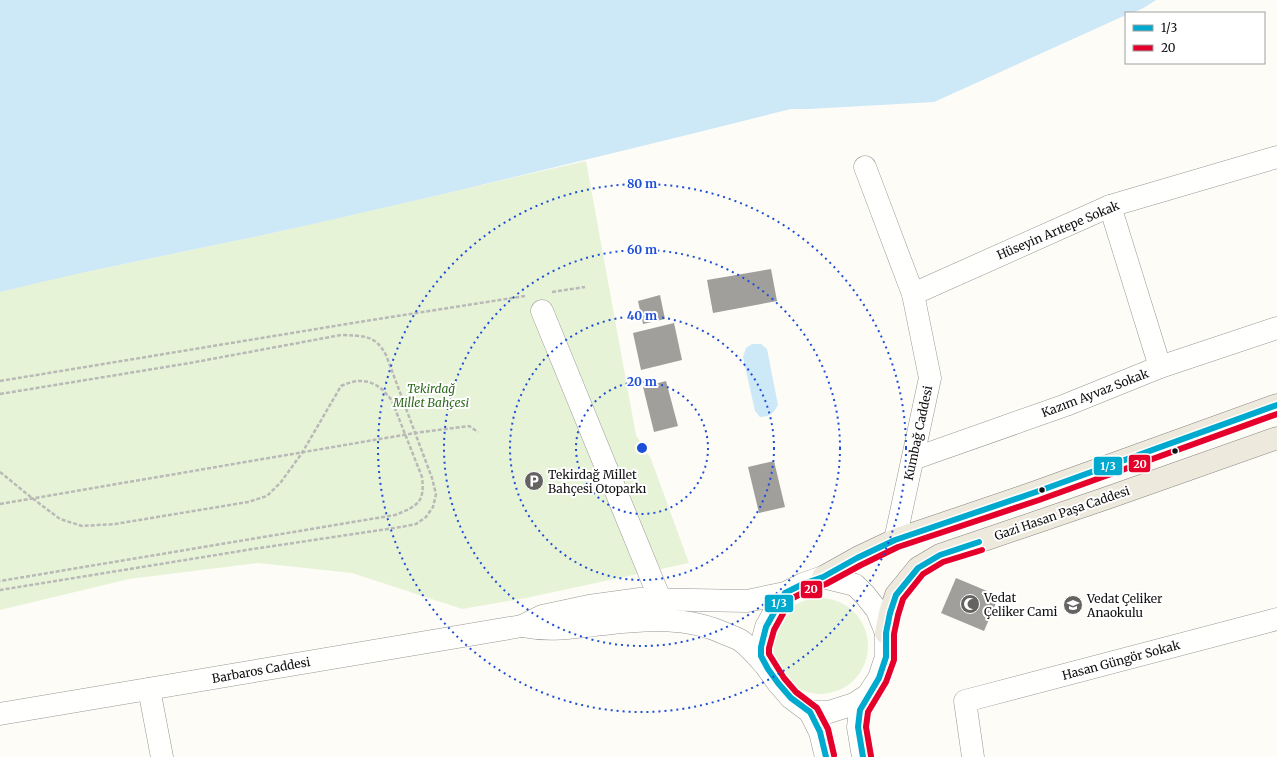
<svg xmlns="http://www.w3.org/2000/svg" width="1277" height="757" viewBox="0 0 1277 757" font-family="Merriweather,serif">
<style>
.green{fill:#e7f3d7}
.water{fill:#cde8f7}
.building{fill:#a19f9c}
.lines{fill:none;stroke-linecap:round;stroke-linejoin:round}
.minor-casing{stroke:#979795;stroke-width:23}
.major-casing{stroke:#858482;stroke-width:23}
.path{stroke:#b9b9b8;stroke-width:2.5;stroke-dasharray:4 2;stroke-linecap:butt}
.minor{stroke:#fffffe;stroke-width:22}
.major{stroke:#ede9dc;stroke-width:22}
.bus-1-casing{stroke:#fff;stroke-width:9}
.bus-2-casing{stroke:#fff;stroke-width:9}
.bus-1{stroke:#00a9ce;stroke-width:6}
.bus-2{stroke:#e4002b;stroke-width:6}
.ring{fill:none;stroke:#1d4ed8;stroke-width:2;stroke-dasharray:2 4}
.bus-dot{fill:#111;stroke:#fff;stroke-width:1.5}
.labels{text-anchor:middle;dominant-baseline:central;stroke-width:4;stroke-linejoin:round;paint-order:stroke}
.street-label{font-size:12px;fill:#111;stroke:#fff}
.park-label{font-size:12px;font-style:italic;fill:#2f6b1f;stroke:#fff}
.poi-label{font-size:12px;fill:#111;stroke:#fff;text-anchor:start}
.centre{fill:#1d4ed8;stroke:#fff;stroke-width:2}
.ring-label{font-size:12px;text-anchor:middle;font-weight:bold;fill:#1d4ed8;stroke:#fff;stroke-width:4;stroke-linejoin:round;paint-order:stroke}
.line-badge{stroke:#fff;stroke-width:1.5}
.badge-label{font-size:11px;text-anchor:middle;font-weight:bold;fill:#fff}
</style>
<rect width="100%" height="100%" fill="#fdfcf7"/>
<g class="green">
<polygon points="586,161 636,435 651,459 689,563 526,598 462,609 352,573 258,563 129,579 0,610 0,292 42,281 263,235"/>
<circle cx="820" cy="646" r="48"/>
</g>
<g class="water">
<path d="M0 0H1156C1147 6 1137 13 1126 13V15L934 102 808 109H791C615 153 440 196 263 235 175 254 87 270 0 292Z"/>
<path d="M752 344H761L767 349 778 405C772 415 771 416 760 417L755 411 743 357 746 348Z"/>
</g>
<g class="building">
<polygon points="771,269 777,301 713,313 707,280"/>
<polygon points="660,295 665,319 643,324 638,301"/>
<polygon points="674,323 682,360 641,370 633,333"/>
<polygon points="666,381 678,426 654,432 643,387"/>
<polygon points="774,461 785,507 759,513 748,467"/>
<polygon points="956,578 999,596 984,631 941,613"/>
</g>
<g class="lines">
<defs>
<g id="minor">
<polyline points="865,167 913,294 930,378 895,540"/>
<polyline points="1110,206 1160,367"/>
<polyline points="913,294 1110,206 1277,157"/>
<polyline points="542,311 660,599"/>
<polyline points="913,459 1066,405 1160,367 1277,328"/>
<path d="M522 626C553 632 573 627 604 624 644 619 688 616 726 634 731 636 736 638 740 640 750 647 758 657 766 666"/>
<polyline points="149,689 162,757"/>
<polyline points="810,712 820,732 826,757"/>
<polyline points="0,714 522,626 542,616 589,606 640,599 747,601 785,593 803,584 823,577 855,585 865,595 877,610 886,633 886,657 879,678 868,695 854,704 829,712 810,712 791,698 778,683 768,669 761,656 761,647 766,627 785,593"/>
<polyline points="863,757 858,727 860,710 868,695"/>
<polyline points="973,757 965,701 1277,619"/>
</g>
<g id="major">
<polyline points="823,577 857,558 895,540 1036,492 1277,405"/>
<polyline points="886,633 890,613 896,595 918,568 940,555 1107,498 1277,438"/>
</g>
</defs>
<use href="#minor" class="minor-casing"/>
<use href="#major" class="major-casing"/>
<g class="path">
<polyline points="552,292 585,287"/>
<polyline points="0,381 359,322 525,296"/>
<path d="M0 394 190 363 341 335C362 336 375 334 386 355L432 478 436 494 433 507 426 517 416 524 401 527 253 549 0 590"/>
<path d="M0 472 32 498 60 519 82 526 115 524 248 502 267 496 281 482 302 453 341 386C363 376 378 381 392 401L422 477C425 502 418 506 395 515L0 581"/>
<polyline points="0,504 415,433 469,426 478,432"/>
</g>
<use href="#minor" class="minor"/>
<use href="#major" class="major"/>
<defs>
<g id="bus-1">
<polyline points="826,757 820,732 810,712 791,698 778,683 768,669 761,656 761,647 766,627 785,593 803,584 823,577 857,558 895,540 1036,492 1277,405"/>
<polyline points="863,757 858,727 860,710 879,678 886,657 886,633 890,613 896,595 918,568 940,555 979,542"/>
</g>
<g id="bus-2">
<polyline points="834,755 828,729 817,708 796,692 784,678 769,654 769,648 774,630 791,599 806,591 826,584 861,565 898,547 1039,500 1277,414"/>
<polyline points="871,756 866,727 868,712 886,682 894,660 894,634 898,615 903,599 923,574 943,562 982,550"/>
</g>
</defs>
<use href="#bus-1" class="bus-1-casing"/>
<use href="#bus-2" class="bus-2-casing"/>
<use href="#bus-1" class="bus-1"/>
<use href="#bus-2" class="bus-2"/>
</g>
<g class="ring">
<circle cx="642" cy="448" r="66"/>
<circle cx="642" cy="448" r="132"/>
<circle cx="642" cy="448" r="198"/>
<circle cx="642" cy="448" r="264"/>
</g>
<defs>
<symbol id="parking-disc" viewBox="-11 -11 22 22"><circle r="9.5" fill="#646362" stroke="#fff"/><path d="M-3.5-5.5H1a3.5 3.5 0 0 1 0 7H-1V5.5H-3.5ZM-1-3.4V-.6H.8a1.4 1.4 0 0 0 0-2.8Z" fill="#fff"/></symbol>
<symbol id="mosque-disc" viewBox="-11 -11 22 22"><circle r="9.5" fill="#646362" stroke="#fff"/><path d="M3.5-4.9A6 6 0 1 0 3.5 4.9A5 5 0 1 1 3.5-4.9Z" fill="#fff"/></symbol>
<symbol id="school-disc" viewBox="-11 -11 22 22"><circle r="9.5" fill="#646362" stroke="#fff"/><path d="M0-5L7-2L0 1L-7-2ZM-4 1L0 2.5L4 1V4Q0 6-4 4Z" fill="#fff"/></symbol>
</defs>
<g fill-rule="evenodd">
<use href="#parking-disc" x="523" y="470" width="22" height="22"/>
<use href="#mosque-disc" x="959" y="593" width="22" height="22"/>
<use href="#school-disc" x="1062" y="594" width="22" height="22"/>
</g>
<g class="bus-dot">
<circle cx="1175" cy="451" r="3.5"/>
<circle cx="1042" cy="490" r="3.5"/>
</g>
<g class="labels">
<g class="street-label">
<text transform="translate(1058 230) rotate(-23)">Hüseyin Arıtepe Sokak</text>
<text transform="translate(1095 393) rotate(-21)">Kazım Ayvaz Sokak</text>
<text transform="translate(918 433) rotate(-78)">Kumbağ Caddesi</text>
<text transform="translate(1062 513) rotate(-19)">Gazi Hasan Paşa Caddesi</text>
<text transform="translate(1121 660) rotate(-15)">Hasan Güngör Sokak</text>
<text transform="translate(261 670) rotate(-10)">Barbaros Caddesi</text>
</g>
<g class="park-label">
<text x="431" y="388">Tekirdağ<tspan x="431" dy="14">Millet Bahçesi</tspan></text>
</g>
<g class="poi-label">
<text x="548" y="474">Tekirdağ Millet<tspan x="548" dy="14">Bahçesi Otoparkı</tspan></text>
<text x="984" y="597">Vedat<tspan x="984" dy="14">Çeliker Cami</tspan></text>
<text x="1087" y="598">Vedat Çeliker<tspan x="1087" dy="14">Anaokulu</tspan></text>
</g>
</g>
<circle cx="642" cy="448" r="6" class="centre"/>
<g class="ring-label">
<text x="642" y="188">80 m</text>
<text x="642" y="254">60 m</text>
<text x="642" y="320">40 m</text>
<text x="642" y="386">20 m</text>
</g>
<g class="line-badge">
<rect x="1128" y="454" width="23" height="19" rx="4" fill="#e4002b"/>
<rect x="1093" y="456" width="30" height="20" rx="4" fill="#00a9ce"/>
<rect x="800" y="580" width="23" height="19" rx="4" fill="#e4002b"/>
<rect x="764" y="594" width="30" height="19" rx="4" fill="#00a9ce"/>
</g>
<g class="badge-label">
<text x="1140" y="468">20</text>
<text x="1108" y="470">1/3</text>
<text x="811" y="593">20</text>
<text x="779" y="607">1/3</text>
</g>
<rect x="1125" y="12" width="140" height="52" fill="#ffffff" stroke="#a0a0a0"/>
<rect x="1133" y="25" width="20" height="6" fill="#00a9ce" stroke="#a0a0a0"/>
<text x="1161" y="32" font-size="12" fill="#111111">1/3</text>
<rect x="1133" y="45" width="20" height="6" fill="#e4002b" stroke="#a0a0a0"/>
<text x="1161" y="52" font-size="12" fill="#111111">20</text>
</svg>
